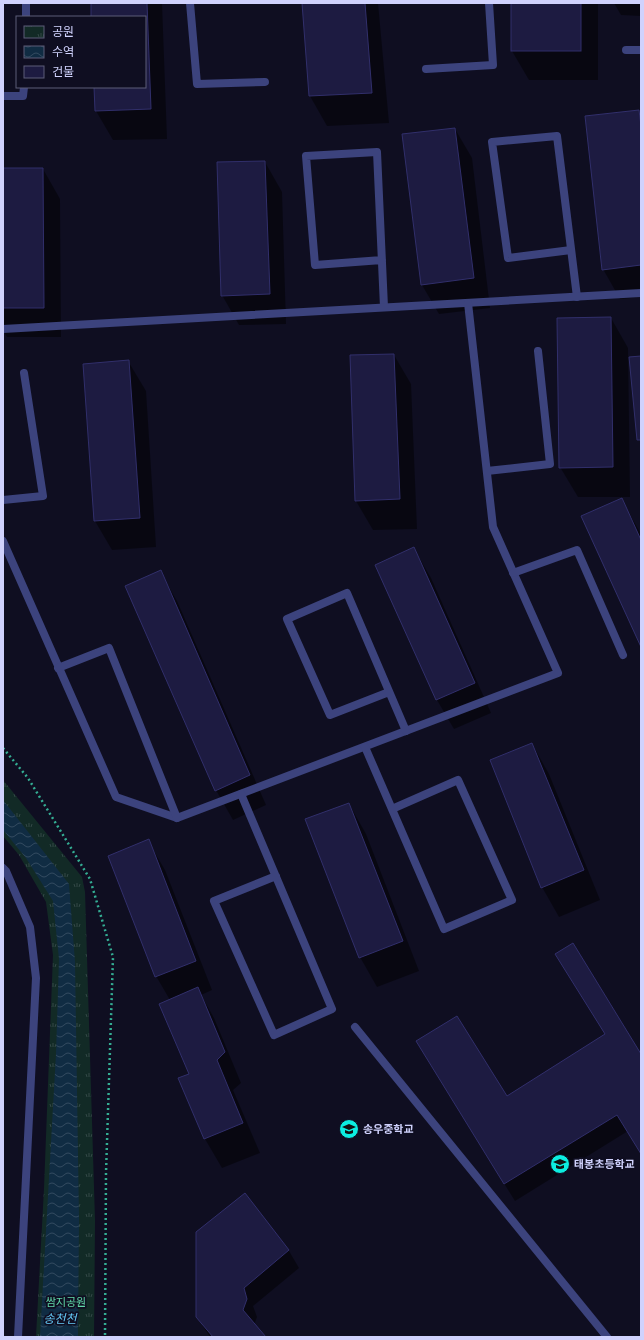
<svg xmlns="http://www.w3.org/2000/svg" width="644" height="1340" viewBox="0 0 644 1340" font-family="'Nunito Sans','Noto Sans KR',sans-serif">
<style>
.park{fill:url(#park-tufts)}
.water{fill:url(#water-waves)}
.shadow{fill:#0007}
.building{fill:#1d1b41;stroke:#312f6b}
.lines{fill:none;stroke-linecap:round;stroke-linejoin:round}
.path{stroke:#34ad93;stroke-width:2.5;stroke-dasharray:2 3;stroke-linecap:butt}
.lane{stroke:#3c437d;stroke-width:8}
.labels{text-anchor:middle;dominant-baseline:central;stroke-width:3.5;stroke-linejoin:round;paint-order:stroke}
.poi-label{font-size:11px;font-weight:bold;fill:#d0d2fd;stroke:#0f0e21;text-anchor:start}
.park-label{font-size:11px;fill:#60d8a8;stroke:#0f0e21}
.water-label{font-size:12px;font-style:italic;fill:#64caf7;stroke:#0f0e21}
</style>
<defs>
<pattern id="park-tufts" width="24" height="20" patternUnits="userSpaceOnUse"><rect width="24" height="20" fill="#122a26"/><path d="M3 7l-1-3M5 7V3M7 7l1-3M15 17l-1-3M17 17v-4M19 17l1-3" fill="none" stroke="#334846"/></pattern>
<pattern id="water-waves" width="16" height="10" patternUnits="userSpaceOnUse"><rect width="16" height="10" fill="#102c43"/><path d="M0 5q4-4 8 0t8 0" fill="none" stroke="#324a5f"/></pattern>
</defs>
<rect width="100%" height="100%" fill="#0f0e21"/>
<polygon class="park" points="3,780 82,877 85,892 95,1221 94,1337 36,1337 44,1189 53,955 46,902 19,855 3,836"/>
<polygon class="water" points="3,800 69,884 75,962 79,1219 78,1337 40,1337 56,1054 59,959 53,901 26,858 3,830"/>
<g class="shadow">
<polygon points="92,3 162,3 167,139 113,140 96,111 95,87 145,87 145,17 93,17"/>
<polygon points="303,3 378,3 389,123 327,126 310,96"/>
<polygon points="512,3 598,3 598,80 529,80 512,51"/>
<polygon points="614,3 641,3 641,16 621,15"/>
<polygon points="639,111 641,116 641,297 620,299 603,269"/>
<polygon points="455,129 472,158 490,308 439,314 422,285"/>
<polygon points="265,162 282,192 286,324 239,325 222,295"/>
<polygon points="3,169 43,169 60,199 61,337 7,337 3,330"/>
<polygon points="611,318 628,348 630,497 578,497 560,467"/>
<polygon points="394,355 411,384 417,529 373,530 356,501"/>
<polygon points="128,361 146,391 156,547 112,550 95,521"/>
<polygon points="621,499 641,534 641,644"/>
<polygon points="414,549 431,578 491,713 454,729 437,700 377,565"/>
<polygon points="160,572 177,601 266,805 233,820 216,790"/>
<polygon points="532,744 549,774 600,900 559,917 542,887"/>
<polygon points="349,804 366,834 419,971 377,987 360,957"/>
<polygon points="148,841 165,870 212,990 201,995 214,1018 241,1083 233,1090 260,1153 222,1168 205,1139 180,1079 190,1075 170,1000 156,976"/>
<polygon points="641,1056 641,1153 628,1131 515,1201 427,1059 507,1097"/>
<polygon points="244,1194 289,1251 299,1268 253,1306 257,1317 254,1325 264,1337 210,1337 197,1317"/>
</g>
<g class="building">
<polygon points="91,3 147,3 151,109 95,111 94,87 145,87 145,17 91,17"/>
<polygon points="302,3 365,3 372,93 309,96"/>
<rect x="511" y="3" width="70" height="48"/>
<polygon points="639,110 641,126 641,265 602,270 585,116"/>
<polygon points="455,128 474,278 421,285 402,134"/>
<polygon points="265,161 270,294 221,296 217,162"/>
<polygon points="3,168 43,168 44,308 3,308"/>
<polygon points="611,317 613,467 559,468 557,318"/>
<polygon points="394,354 400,499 355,501 350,355"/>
<polygon points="641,356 641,440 637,440 629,357"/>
<polygon points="129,360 140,518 94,521 83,364"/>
<polygon points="622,498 641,540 641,647 581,516"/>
<polygon points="414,547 475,683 436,700 375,565"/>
<polygon points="161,570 250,775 215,791 125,586"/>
<polygon points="532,743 584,870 541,888 490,760"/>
<polygon points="349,803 403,941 359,958 305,819"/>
<polygon points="149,839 196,961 155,977 108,856"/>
<polygon points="573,943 641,1054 641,1154 617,1115 504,1184 416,1041 457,1016 507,1096 605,1034 555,954"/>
<polygon points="198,987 225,1052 217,1060 243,1123 204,1139 178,1078 189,1074 159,1004"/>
<polygon points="245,1193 289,1250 244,1288 247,1299 243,1310 266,1337 213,1337 196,1317 196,1232"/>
</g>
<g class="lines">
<polyline class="path" points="3,748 28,778 90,879 113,957 106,1173 105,1337"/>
<g class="lane">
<polyline points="190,3 197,84 265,82"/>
<polyline points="26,17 26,3"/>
<polyline points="626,50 641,50"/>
<polyline points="426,69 493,65 489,3"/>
<polyline points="3,96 23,96 24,87"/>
<polyline points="571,250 508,258 492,142 557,136 577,297"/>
<polyline points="382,260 315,265 306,156 377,152 384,307"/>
<polyline points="3,329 641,293"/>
<polyline points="487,471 550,464 538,351"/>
<polyline points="3,500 43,496 24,373"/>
<polyline points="3,541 116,797 177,818 558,673 493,527 468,303"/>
<polyline points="513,573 577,550 623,655"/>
<polyline points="58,668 109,648 177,818"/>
<polyline points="389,692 330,715 287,619 347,593 406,731"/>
<polyline points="365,747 444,929 512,900 458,780 392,809"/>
<polyline points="241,794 332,1009 274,1035 214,901 276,876"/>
<polyline points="3,868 6,871 30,927 36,978 18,1337"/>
<polyline points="355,1027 607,1337"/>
</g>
</g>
<defs>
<symbol id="school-disc" viewBox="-11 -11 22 22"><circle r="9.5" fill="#0cede0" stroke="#0f0e21"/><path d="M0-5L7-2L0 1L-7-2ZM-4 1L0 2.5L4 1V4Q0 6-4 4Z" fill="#111"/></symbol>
</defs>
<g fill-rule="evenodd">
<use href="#school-disc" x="338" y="1118" width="22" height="22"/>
<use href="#school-disc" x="549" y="1153" width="22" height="22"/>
</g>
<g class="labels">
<g class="poi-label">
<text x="363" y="1129">송우중학교</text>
<text x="574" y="1164">태봉초등학교</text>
</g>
<g class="park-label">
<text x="66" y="1302">쌈지공원</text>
</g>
<g class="water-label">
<text x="60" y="1319">송천천</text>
</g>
</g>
<rect width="644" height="1340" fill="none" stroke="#d0d2fd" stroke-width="8"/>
<rect x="16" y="16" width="130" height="72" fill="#0f0e21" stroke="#5c5c79"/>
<rect x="24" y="26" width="20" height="12" fill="url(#park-tufts)" stroke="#5c5c79"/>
<text x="52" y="36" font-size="12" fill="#d0d2fd">공원</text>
<rect x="24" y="46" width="20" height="12" fill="url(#water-waves)" stroke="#5c5c79"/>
<text x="52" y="56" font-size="12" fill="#d0d2fd">수역</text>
<rect x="24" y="66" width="20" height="12" fill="#1d1b41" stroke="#5c5c79"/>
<text x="52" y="76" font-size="12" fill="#d0d2fd">건물</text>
</svg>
